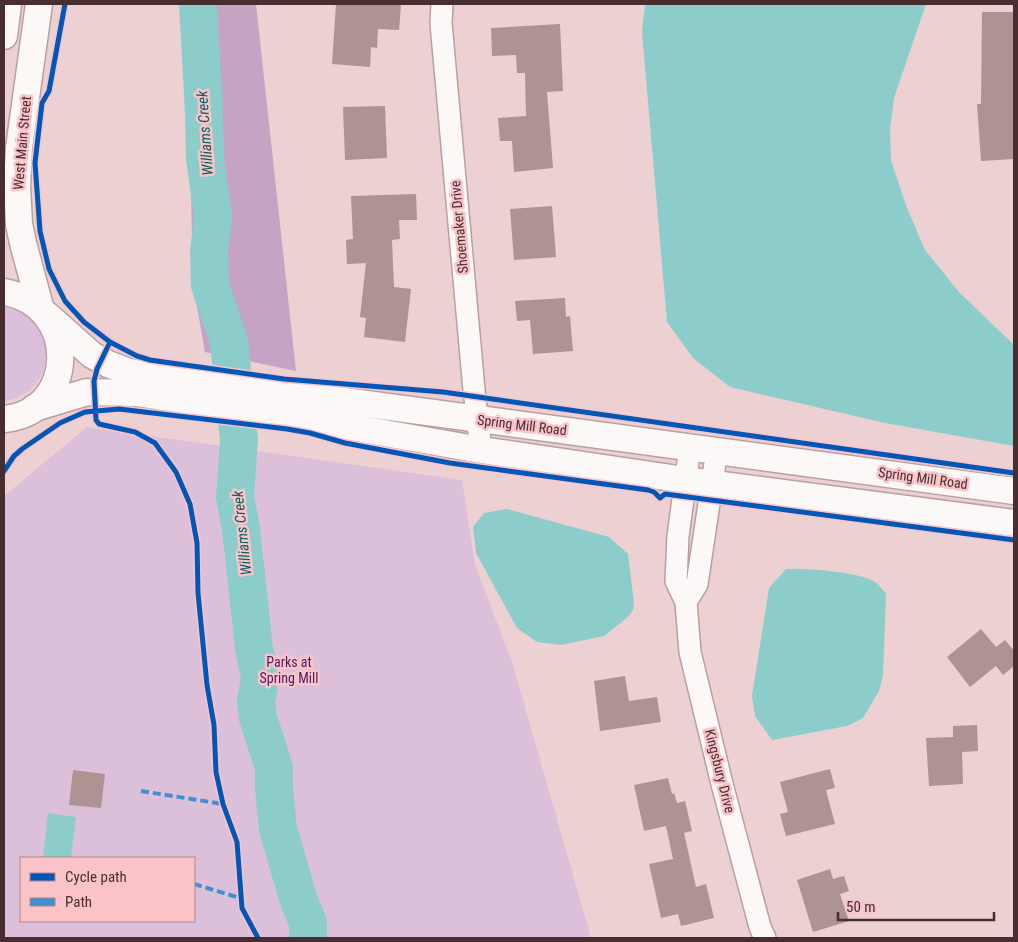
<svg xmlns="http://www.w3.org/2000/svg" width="1018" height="942" viewBox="0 0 1018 942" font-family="'Roboto Condensed',sans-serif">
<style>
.green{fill:#dcc0da;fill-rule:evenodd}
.forest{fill:#c4a3c5}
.water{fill:#8ccdcb}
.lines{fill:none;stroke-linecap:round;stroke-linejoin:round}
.river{stroke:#8ccdcb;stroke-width:38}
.building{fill:#ad9391}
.minor-casing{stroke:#b8a0a2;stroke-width:24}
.tertiary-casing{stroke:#b8a0a2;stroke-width:29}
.minor{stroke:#fcf8f8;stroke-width:21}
.tertiary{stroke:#fcf8f8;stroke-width:26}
.quiet{stroke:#4190ce;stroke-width:4;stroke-dasharray:8 4;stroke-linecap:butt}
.cycleway-casing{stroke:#f9c3c8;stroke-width:8}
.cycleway{stroke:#0057b8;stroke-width:5}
.labels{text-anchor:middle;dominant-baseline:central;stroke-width:5;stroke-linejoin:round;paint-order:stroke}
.street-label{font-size:14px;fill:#482e31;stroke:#f9c3c8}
.park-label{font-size:14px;fill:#4c1a64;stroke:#f9c3c8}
.water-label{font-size:15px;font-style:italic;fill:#00615f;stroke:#f9c3c8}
</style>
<rect width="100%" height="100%" fill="#ecd0d2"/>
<g class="green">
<path d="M4 307C42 313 60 357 33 387 25 395 16 398 6 401H4Z"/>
<path d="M87 427 462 480 475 565 512 662 591 938H4V496ZM21 858H194V921H21Z"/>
</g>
<polygon class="forest" points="183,4 256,4 296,371 205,352 193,284 188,48"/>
<g class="water">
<polygon points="645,4 926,4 894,98 890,129 891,160 907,208 925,250 959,292 1014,345 1014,446 885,423 730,387 693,358 667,322 642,32"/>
<polygon points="507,509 609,537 628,554 634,604 633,610 629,616 604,636 561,645 537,642 517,628 476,553 473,527 484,513"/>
<path d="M786 569C806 568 859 572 875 582 879 585 882 590 886 593L883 676 879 691 863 718 847 726 772 740 755 716 752 696 769 588Z"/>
<polygon points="48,813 76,817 71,858 43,858"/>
</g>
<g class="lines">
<polyline class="river" points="198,4 204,113 205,159 213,216 209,252 210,285 229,342 239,439 235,497 241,529 254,648 260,678 256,702 258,718 274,768 274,789 278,829 298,898 308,923 308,938"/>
</g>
<g class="building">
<polygon points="336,4 401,5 399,30 378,29 377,48 371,47 370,67 332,64"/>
<polygon points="982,12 1014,12 1014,159 981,161 977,104 981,104"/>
<polygon points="560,24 563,91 547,92 553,168 514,172 512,141 500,141 498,118 526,116 525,73 517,73 516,55 492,56 491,28"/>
<polygon points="385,106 387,158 345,160 343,107"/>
<polygon points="416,194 417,220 399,220 400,239 392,240 394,287 411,289 405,342 364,337 366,318 360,317 366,263 347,264 346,240 353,239 351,196"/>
<polygon points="552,206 556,257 514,260 510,209"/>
<polygon points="565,298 566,317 570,316 573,351 533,354 530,320 517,321 515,301"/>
<polygon points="981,629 996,647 1005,640 1014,651 1014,666 1003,675 996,666 970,687 947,657"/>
<polygon points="625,676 629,701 657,697 661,722 600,731 594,681"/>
<polygon points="977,725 978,751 962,752 963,784 929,786 926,738 953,737 953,726"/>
<polygon points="830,769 835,788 826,790 835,824 786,836 780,814 788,812 780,782"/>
<polygon points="73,770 105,774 101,808 69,805"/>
<polygon points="668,778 672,794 674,793 677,803 685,801 692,831 684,833 696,887 706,884 714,918 681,926 678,914 661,918 649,864 673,859 666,826 644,831 634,785"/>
<polygon points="830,869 833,879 844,876 849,891 840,894 849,921 813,932 797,880"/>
</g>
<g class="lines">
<defs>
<g id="minor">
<polyline points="442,4 441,23 474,390 481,450"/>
<polyline points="690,447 678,536 676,581 686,602 690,652 722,784 760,927 765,938"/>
<polyline points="686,602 697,584 717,450"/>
</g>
<g id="tertiary">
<polyline points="39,4 19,148 17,186 19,224 23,243 41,310"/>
<polyline points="4,36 8,4"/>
<path d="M4 292C81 305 77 413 4 419"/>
<polyline points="47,315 92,355 108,364 129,372 1014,491"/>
<polyline points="34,408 87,392 136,393 281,415 481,450 685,480 1014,523"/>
</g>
</defs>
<use href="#minor" class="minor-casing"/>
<use href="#tertiary" class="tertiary-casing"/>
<use href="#minor" class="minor"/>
<use href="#tertiary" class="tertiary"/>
<g class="quiet">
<polyline points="141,791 223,804"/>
<polyline points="194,884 240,898"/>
</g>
<defs>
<g id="cycleway">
<polyline points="65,4 49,91 42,103 35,163 40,231 49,269 65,301 84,322 110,342 137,356 150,360 284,379 443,392 1014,473"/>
<polyline points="110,342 97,369 94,381 96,420 99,424 135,432 155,443 176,472 190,504 197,543 198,593 207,685 214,725 216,772 223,804 237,842 242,908 258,938"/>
<polyline points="4,471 14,456 22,449 60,423 85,412 119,409 287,429 310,433 345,443 450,463 648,490 654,492 660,498 665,494 1014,540"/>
</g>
</defs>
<use href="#cycleway" class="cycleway-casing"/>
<use href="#cycleway" class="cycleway"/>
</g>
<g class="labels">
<g class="street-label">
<text transform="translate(22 143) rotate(-85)">West Main Street</text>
<text transform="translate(459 227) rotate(-95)">Shoemaker Drive</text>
<text transform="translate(522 425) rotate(7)">Spring Mill Road</text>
<text transform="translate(923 478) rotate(8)">Spring Mill Road</text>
<text transform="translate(720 771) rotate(76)">Kingsbury Drive</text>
</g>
<g class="park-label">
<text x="289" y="662">Parks at<tspan x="289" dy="16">Spring Mill</tspan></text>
</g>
<g class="water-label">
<text transform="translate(205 133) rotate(-94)">Williams Creek</text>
<text transform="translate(242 533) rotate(-96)">Williams Creek</text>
</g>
</g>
<rect width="1018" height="942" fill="none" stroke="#482e31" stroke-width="10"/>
<rect x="20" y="857" width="175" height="65" fill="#f9c3c8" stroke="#b2878c"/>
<rect x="30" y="873" width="25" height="8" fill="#0057b8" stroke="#b2878c"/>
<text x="65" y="882" font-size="15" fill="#482e31">Cycle path</text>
<rect x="30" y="898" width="25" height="8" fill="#4190ce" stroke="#b2878c"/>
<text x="65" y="907" font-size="15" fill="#482e31">Path</text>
<path d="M838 912v8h156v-8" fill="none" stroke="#482e31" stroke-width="2.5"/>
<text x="846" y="912" font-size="15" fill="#482e31" stroke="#f9c3c8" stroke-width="4" paint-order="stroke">50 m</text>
</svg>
